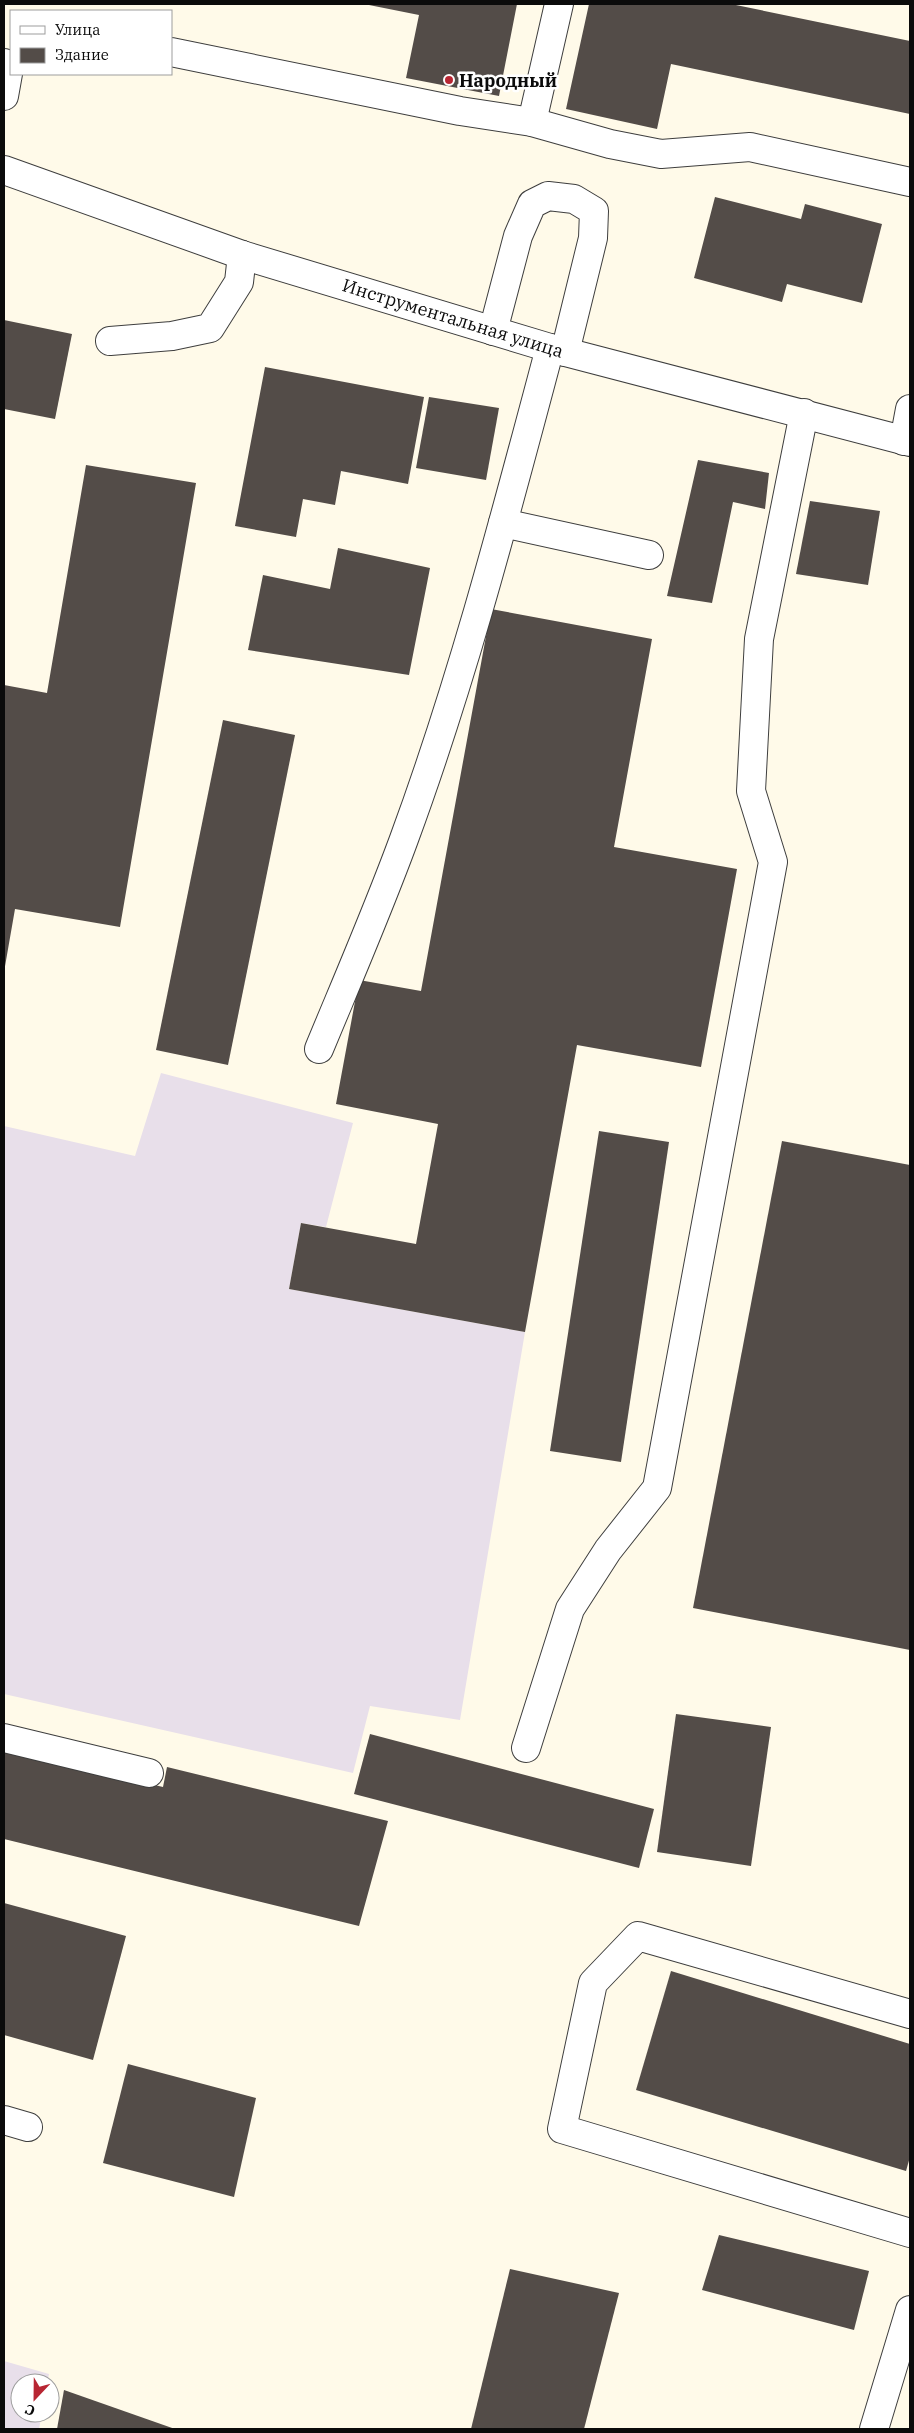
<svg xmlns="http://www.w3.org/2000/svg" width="914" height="2433" viewBox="0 0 914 2433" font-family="'IBM Plex Serif',serif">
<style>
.industrial{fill:#e8dfea}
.building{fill:#534c48}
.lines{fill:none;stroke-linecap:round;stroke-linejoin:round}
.minor-casing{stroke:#3e3e3e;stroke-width:30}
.minor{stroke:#fff;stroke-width:28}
.poi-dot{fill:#b82633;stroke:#fff;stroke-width:2}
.labels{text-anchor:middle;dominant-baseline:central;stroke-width:5;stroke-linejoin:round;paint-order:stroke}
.poi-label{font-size:18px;font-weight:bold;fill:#0b0b0b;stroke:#fff;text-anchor:start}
.street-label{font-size:18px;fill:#0b0b0b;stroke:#fff}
</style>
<rect width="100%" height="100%" fill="#fffae9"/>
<g class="industrial">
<polygon points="161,1073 353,1123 326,1227 301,1223 289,1289 525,1332 460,1720 370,1706 353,1773 4,1694 4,1126 135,1156"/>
<polygon points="4,2361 49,2374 47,2383 20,2383 20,2413 42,2413 39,2429 4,2429"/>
</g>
<g class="building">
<polygon points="364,4 517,4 499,96 406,78 419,15"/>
<polygon points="589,4 731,4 910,41 910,114 671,64 657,129 566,109"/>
<polygon points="715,197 801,219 805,204 882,224 862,303 787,284 782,302 694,278"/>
<polygon points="4,320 72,334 55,419 4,409"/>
<polygon points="265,367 424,397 408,484 341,471 335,505 303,499 296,537 235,526"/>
<polygon points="429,397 499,408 486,480 416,468"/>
<polygon points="698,460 769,473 765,509 733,502 712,603 667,596"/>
<polygon points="86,465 196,483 120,927 15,909 4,972 4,685 47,693"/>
<polygon points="810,501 880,511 868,585 796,574"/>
<polygon points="338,548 430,568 409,675 248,650 263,575 330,589"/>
<polygon points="491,609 652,639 614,847 737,869 701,1067 577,1045 525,1332 289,1289 301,1223 416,1244 438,1124 336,1104 359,980 421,991"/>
<polygon points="223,720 295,735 228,1065 156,1050"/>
<polygon points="599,1131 669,1142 621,1462 550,1451"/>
<polygon points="782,1141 910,1165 910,1650 693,1608"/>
<polygon points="676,1714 771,1727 751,1866 657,1852"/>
<polygon points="370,1734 654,1809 639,1868 354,1794"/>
<polygon points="4,1749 163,1787 167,1767 388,1821 359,1926 4,1839"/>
<polygon points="4,1903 126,1936 93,2060 4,2035"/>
<polygon points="671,1971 910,2044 910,2157 906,2171 636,2090"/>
<polygon points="128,2064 256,2098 234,2197 103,2163"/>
<polygon points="719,2235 869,2271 854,2330 702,2290"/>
<polygon points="510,2269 619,2293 584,2429 471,2429"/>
<polygon points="64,2390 175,2429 57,2429"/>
</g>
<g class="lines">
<defs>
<g id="minor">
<polyline points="171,52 460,111 532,122 610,144 661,154 750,147 910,182"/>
<polyline points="4,63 9,68 4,96"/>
<polyline points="532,122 559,4"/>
<polyline points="4,170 242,255 550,348 910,442"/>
<polyline points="493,331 518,236 532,204 548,196 574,199 594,211 593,238 565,352"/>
<polyline points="110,341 172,336 210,328 239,282 242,255"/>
<polyline points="904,441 910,409"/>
<polyline points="503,523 649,555"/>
<path d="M319 1049C348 979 378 910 404 839 463 679 506 513 550 348"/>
<polyline points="4,1738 149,1773"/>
<polyline points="526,1748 570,1609 608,1550 657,1488 773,862 751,791 759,639 804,413"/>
<polyline points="910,2014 638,1936 593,1983 562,2129 910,2233"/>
<polyline points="4,2120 28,2127"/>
<polyline points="874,2429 910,2310"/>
</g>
</defs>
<use href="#minor" class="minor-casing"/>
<use href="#minor" class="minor"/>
</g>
<circle class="poi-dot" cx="449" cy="80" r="5"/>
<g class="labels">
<g class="poi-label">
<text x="459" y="80">Народный</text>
</g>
<g class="street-label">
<text transform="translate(453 318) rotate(17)">Инструментальная улица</text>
</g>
</g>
<rect width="914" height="2433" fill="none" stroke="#0b0b0b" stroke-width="10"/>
<rect x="10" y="10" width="162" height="65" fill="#ffffff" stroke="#9d9d9d"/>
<rect x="20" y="26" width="25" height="8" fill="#ffffff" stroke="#9d9d9d"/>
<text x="55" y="35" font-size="15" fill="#0b0b0b">Улица</text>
<rect x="20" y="48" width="25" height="15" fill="#534c48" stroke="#9d9d9d"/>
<text x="55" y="60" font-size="15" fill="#0b0b0b">Здание</text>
<g transform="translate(35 2398) rotate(202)"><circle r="24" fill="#ffffff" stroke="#9d9d9d"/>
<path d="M0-4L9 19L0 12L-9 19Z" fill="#b82633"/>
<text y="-8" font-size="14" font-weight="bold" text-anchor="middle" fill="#0b0b0b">С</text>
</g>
</svg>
